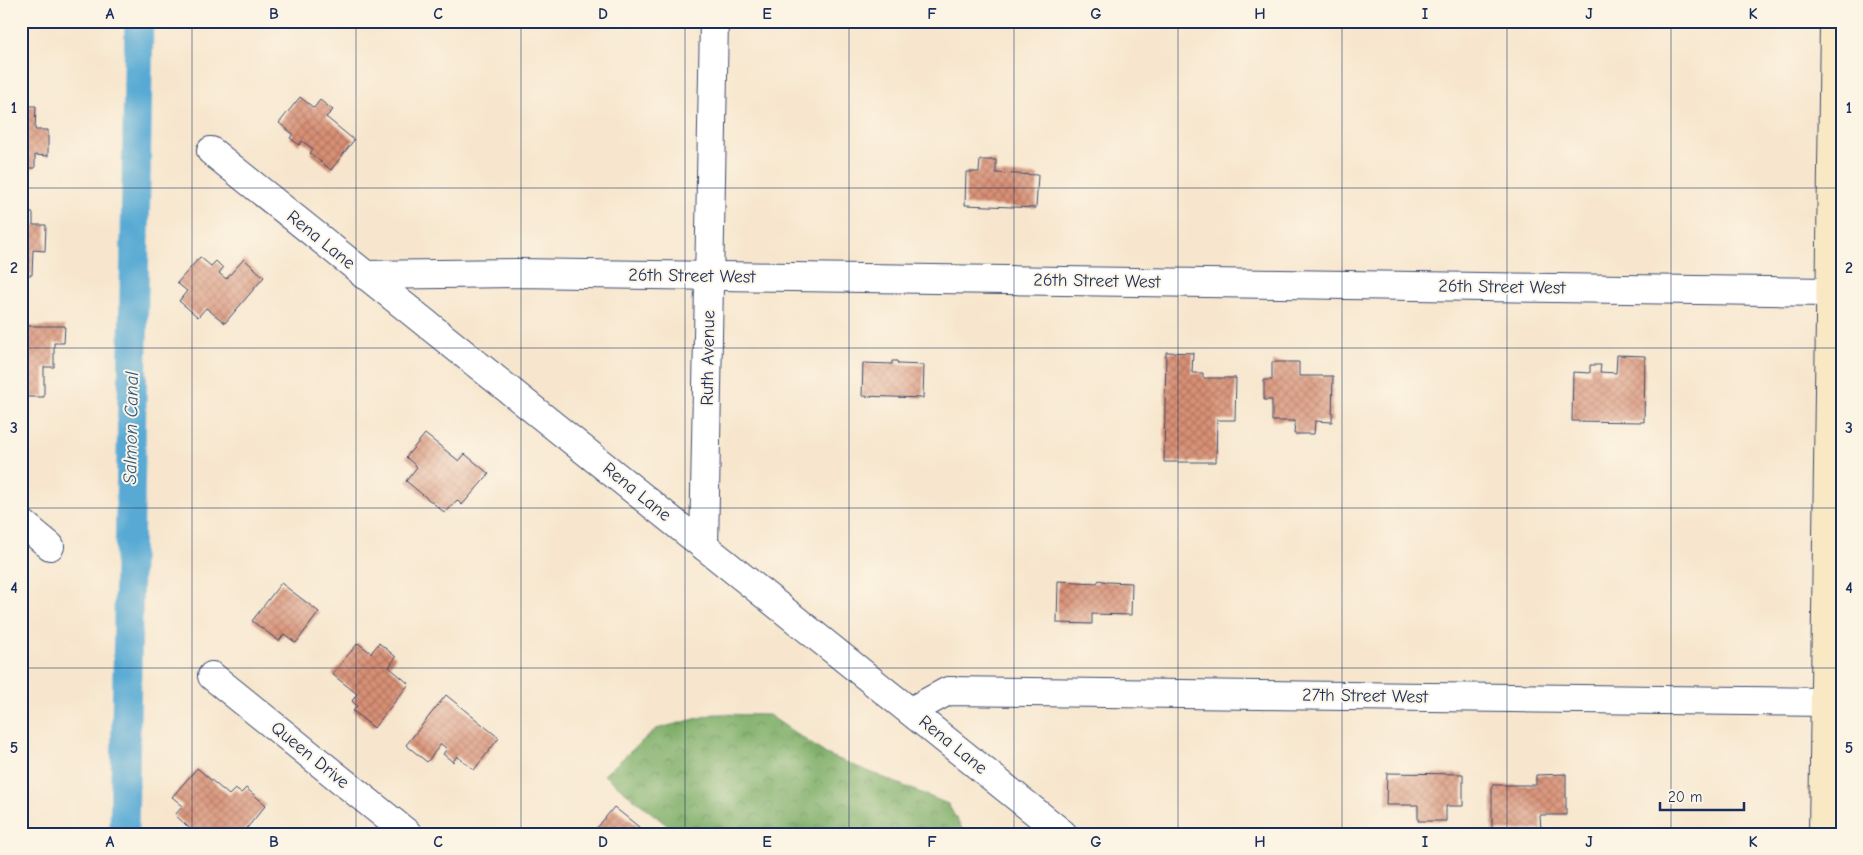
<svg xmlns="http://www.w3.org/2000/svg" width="1863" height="855" viewBox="0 0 1863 855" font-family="'Comic Neue',sans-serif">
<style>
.forest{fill:url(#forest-crowns);stroke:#4c6e63}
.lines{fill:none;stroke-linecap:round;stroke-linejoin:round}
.canal{stroke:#59aad4;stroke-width:29}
.building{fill:url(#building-cross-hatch)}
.street-casing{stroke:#3c4a6f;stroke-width:30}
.secondary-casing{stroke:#3c4a6f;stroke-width:30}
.street{stroke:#fff;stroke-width:28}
.secondary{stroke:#f8e8c3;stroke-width:28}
.grid{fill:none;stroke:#1b2f5e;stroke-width:1;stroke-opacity:0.55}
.labels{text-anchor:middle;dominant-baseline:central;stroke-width:4;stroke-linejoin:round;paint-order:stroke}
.street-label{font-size:18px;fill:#1b2f5e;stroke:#fcf5e5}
.water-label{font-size:19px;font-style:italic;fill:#315a87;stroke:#fcf5e5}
.neatline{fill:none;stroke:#1b2f5e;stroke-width:2}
.grid-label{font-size:16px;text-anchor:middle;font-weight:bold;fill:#1b2f5e}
</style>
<defs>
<pattern id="forest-crowns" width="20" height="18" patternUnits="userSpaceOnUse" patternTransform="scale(1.25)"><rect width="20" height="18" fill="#7eae68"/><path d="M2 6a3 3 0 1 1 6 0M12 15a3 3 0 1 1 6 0" fill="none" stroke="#668e59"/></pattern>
<pattern id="building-cross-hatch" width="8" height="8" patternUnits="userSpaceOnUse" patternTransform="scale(1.25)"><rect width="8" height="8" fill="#d99075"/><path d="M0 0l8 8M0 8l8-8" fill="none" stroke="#af7663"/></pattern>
</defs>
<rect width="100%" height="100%" fill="#fcf5e5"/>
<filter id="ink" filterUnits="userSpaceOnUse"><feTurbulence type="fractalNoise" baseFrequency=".02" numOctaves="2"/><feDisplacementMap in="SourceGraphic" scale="10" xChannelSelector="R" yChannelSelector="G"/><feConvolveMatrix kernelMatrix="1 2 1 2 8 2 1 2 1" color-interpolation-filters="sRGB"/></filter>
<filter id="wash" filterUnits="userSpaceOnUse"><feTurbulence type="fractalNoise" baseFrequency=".0096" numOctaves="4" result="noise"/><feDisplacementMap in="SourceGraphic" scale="20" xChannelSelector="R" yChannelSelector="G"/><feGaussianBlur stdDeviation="1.12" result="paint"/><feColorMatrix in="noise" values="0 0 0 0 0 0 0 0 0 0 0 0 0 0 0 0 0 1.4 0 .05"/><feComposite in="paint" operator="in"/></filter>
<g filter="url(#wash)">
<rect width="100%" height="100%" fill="#f7e6cd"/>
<polygon class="forest" points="714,714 769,715 826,754 948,804 965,834 678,834 604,775 656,729"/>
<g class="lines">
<polyline class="canal" points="124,834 139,21"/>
</g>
<g id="blocks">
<g class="building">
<polygon points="21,21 27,21 26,69 21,69"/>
<polygon points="300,97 314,108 320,100 333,110 326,117 354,140 331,170 310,153 313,149 302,141 299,145 290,138 293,134 279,123"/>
<polygon points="21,106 36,106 35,130 48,130 48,156 35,155 35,168 21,168"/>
<polygon points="980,160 996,160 996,173 1038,175 1036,208 965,205 966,172 979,172"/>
<polygon points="21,213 33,213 33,225 46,225 45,251 33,250 32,275 21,275"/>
<polygon points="200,257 211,266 216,261 223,268 219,273 226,279 244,259 264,277 225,323 206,308 198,317 179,301 187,291 177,283"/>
<polygon points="21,326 65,326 64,343 54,343 54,367 44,367 44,397 21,397"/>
<polygon points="1166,352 1193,353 1192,373 1203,373 1203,378 1236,378 1235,420 1217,420 1216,462 1164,462"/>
<polygon points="1617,355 1645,356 1644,422 1572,421 1573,372 1590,373 1590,365 1601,365 1600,372 1616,373"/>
<polygon points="892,361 897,361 898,364 924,365 923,398 862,396 863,363 892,364"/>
<polygon points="1272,362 1299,362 1299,376 1333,376 1332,422 1315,421 1314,434 1294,434 1295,421 1272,421 1272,400 1264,400 1264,380 1272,380"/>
<polygon points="425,434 459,461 465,454 489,474 462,505 457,500 445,513 406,481 417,467 406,457"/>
<polygon points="1099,580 1107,582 1132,583 1131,615 1092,614 1092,624 1057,623 1058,581 1097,583"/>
<polygon points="281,583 319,612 296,643 284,634 279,641 252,621"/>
<polygon points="358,643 371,653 379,643 396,657 389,667 409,684 374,728 353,711 357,706 352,701 357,694 332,674"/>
<polygon points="446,695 499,738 474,770 457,756 453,762 443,754 447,749 441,744 427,762 406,745"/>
<polygon points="197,768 229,795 235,789 241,793 246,788 266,805 242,834 215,834 212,831 209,834 196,834 175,815 183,806 172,797"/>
<polygon points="1387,773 1463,774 1463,806 1446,806 1446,821 1418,821 1418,805 1386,805"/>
<polygon points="1566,774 1566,815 1540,815 1541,830 1492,831 1492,785 1536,785 1536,775"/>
<polygon points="614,807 639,827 634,834 592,834"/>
</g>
</g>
</g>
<g filter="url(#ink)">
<use href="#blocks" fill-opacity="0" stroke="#3c4a6f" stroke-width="1"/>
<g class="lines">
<defs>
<g id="street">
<polyline points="211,151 1063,834"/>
<polyline points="364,275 517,273 1830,292"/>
<polyline points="21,522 50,546"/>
<polyline points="704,546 714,21"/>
<polyline points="212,676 408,834"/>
<polyline points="911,711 948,691 1825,702"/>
</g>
<polyline id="secondary" points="1823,834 1834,21"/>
</defs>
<use href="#street" class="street-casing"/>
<use href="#secondary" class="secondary-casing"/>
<use href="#street" class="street"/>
<use href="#secondary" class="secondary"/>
</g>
</g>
<path class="grid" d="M192 21V834M356 21V834M521 21V834M685 21V834M849 21V834M1014 21V834M1178 21V834M1342 21V834M1507 21V834M1671 21V834M21 188H1842M21 348H1842M21 508H1842M21 668H1842"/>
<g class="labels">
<g class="street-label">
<text transform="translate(321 240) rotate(39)">Rena Lane</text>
<text transform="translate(692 276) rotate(1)">26th Street West</text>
<text transform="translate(1097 281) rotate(1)">26th Street West</text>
<text transform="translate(1502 287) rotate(1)">26th Street West</text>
<text transform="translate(708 358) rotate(-89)">Ruth Avenue</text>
<text transform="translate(637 492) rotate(39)">Rena Lane</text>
<text transform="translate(1365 696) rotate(1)">27th Street West</text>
<text transform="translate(953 745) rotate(39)">Rena Lane</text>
<text transform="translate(310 755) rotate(39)">Queen Drive</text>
</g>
<g class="water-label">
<text transform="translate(131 428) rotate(-89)">Salmon Canal</text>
</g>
</g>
<rect width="1863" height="855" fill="none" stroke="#fcf5e5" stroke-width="55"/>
<path d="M1660 802v8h84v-8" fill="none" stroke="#1b2f5e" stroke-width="2.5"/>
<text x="1668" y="802" font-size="15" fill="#1b2f5e" stroke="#fcf5e5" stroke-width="4" paint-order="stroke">20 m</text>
<rect x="28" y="28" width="1808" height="800" class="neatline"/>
<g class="grid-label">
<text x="110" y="19">A</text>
<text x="274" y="19">B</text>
<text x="438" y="19">C</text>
<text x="603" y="19">D</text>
<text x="767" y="19">E</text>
<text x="932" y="19">F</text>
<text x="1096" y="19">G</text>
<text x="1260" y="19">H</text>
<text x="1425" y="19">I</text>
<text x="1589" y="19">J</text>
<text x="1753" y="19">K</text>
<text x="14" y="113">1</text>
<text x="1849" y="113">1</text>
<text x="14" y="273">2</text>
<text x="1849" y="273">2</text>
<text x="14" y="433">3</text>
<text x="1849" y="433">3</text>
<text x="14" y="593">4</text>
<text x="1849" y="593">4</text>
<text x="14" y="753">5</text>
<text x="1849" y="753">5</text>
<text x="110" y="847">A</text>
<text x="274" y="847">B</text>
<text x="438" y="847">C</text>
<text x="603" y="847">D</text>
<text x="767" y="847">E</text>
<text x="932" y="847">F</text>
<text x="1096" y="847">G</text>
<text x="1260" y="847">H</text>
<text x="1425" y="847">I</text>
<text x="1589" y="847">J</text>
<text x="1753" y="847">K</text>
</g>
</svg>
